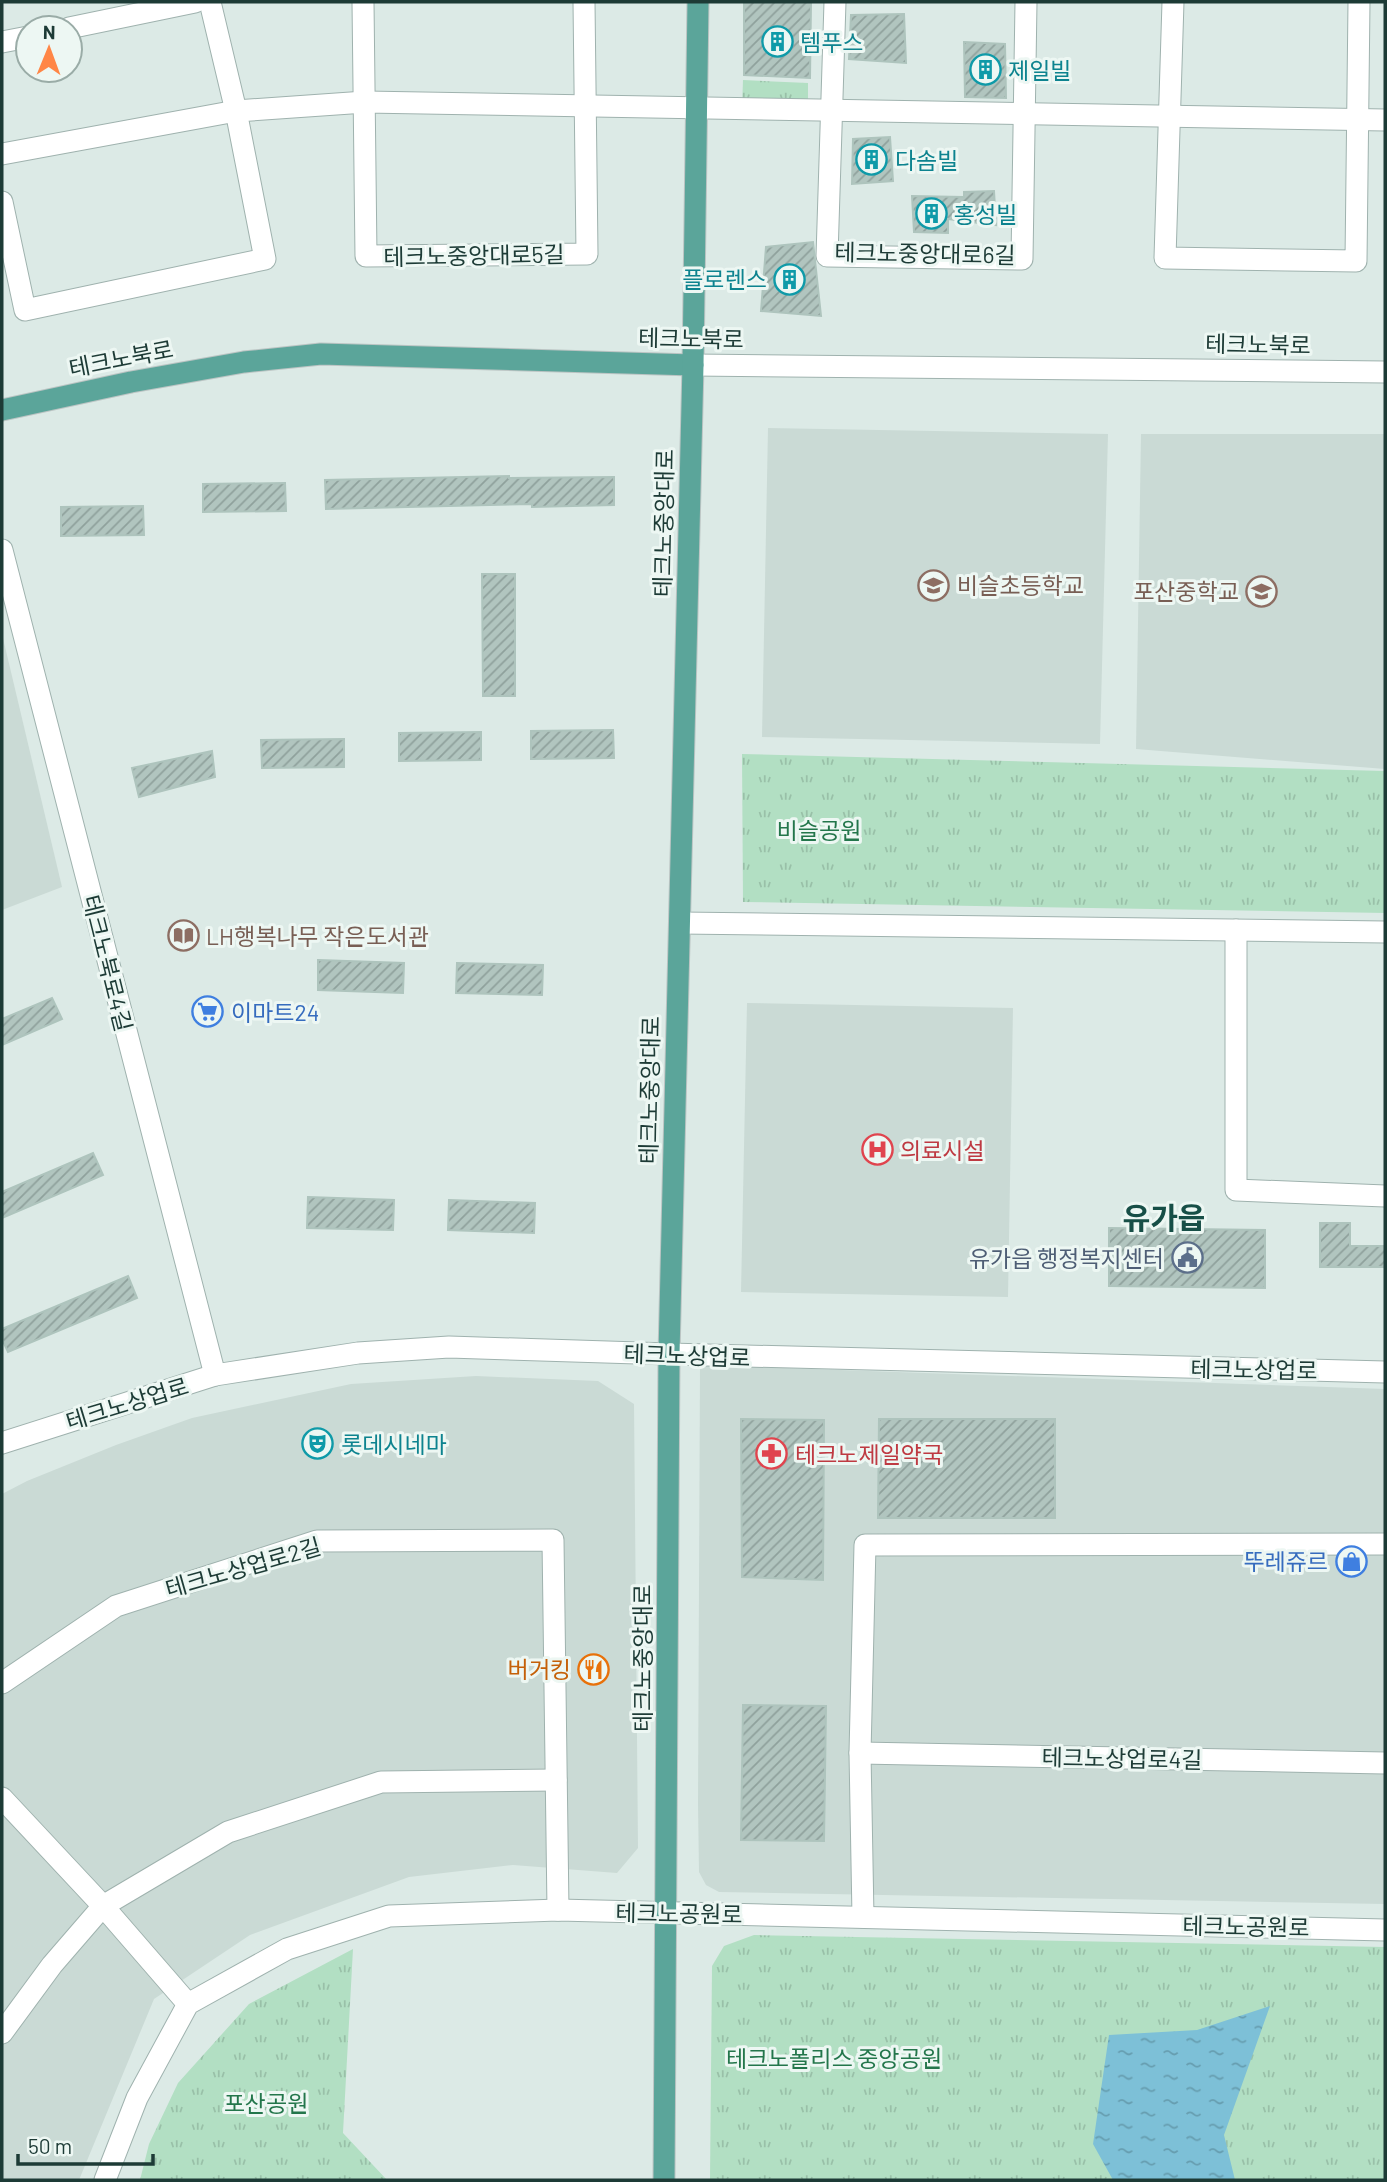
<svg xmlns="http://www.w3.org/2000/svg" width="1387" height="2182" viewBox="0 0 1387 2182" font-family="Barlow,'Noto Sans KR',sans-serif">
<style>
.built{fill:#cadad5}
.park{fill:url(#park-tufts)}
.water{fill:url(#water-ripples)}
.building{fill:url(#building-hatch);stroke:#aec4bd;stroke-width:2}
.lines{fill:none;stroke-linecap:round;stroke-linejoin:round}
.minor-casing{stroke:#9fb2ae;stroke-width:23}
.major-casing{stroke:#bbc4c3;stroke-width:23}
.minor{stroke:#fff;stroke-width:21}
.major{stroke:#5ba59a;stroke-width:21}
.labels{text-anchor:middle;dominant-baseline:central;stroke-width:6;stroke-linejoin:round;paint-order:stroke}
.culture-label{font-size:23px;fill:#0d838f;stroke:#edf7f3;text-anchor:start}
.street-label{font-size:23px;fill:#1d3b36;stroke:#edf7f3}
.education-label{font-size:23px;fill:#785e54;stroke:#edf7f3;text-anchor:start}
.park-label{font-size:23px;fill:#23764b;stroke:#edf7f3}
.shop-label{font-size:23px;fill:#366cbe;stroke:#edf7f3;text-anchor:start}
.health-label{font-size:23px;fill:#be3a42;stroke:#edf7f3;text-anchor:start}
.service-label{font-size:23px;fill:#4e5e75;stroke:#edf7f3;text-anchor:end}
.food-label{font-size:23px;fill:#c56008;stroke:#edf7f3;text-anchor:end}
.district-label{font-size:30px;font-weight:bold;fill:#174f47;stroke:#edf7f3}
</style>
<defs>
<pattern id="park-tufts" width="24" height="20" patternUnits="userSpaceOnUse" patternTransform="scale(1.75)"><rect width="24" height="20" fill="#b2dfc3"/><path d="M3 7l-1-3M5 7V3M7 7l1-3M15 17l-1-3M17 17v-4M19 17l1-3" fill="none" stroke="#99c0a8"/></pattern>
<pattern id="water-ripples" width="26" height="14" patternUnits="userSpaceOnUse" patternTransform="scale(1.75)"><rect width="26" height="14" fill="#7dc0d7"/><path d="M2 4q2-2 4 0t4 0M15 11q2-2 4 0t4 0" fill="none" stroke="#669daf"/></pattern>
<pattern id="building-hatch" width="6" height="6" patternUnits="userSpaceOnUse" patternTransform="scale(1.75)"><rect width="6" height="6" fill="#b1c5bf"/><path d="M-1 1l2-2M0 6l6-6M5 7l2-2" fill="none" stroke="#8fa19c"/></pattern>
</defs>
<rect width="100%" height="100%" fill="#dceae6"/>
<g class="built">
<polygon points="768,428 1108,434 1100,744 762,737"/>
<polygon points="1141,434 1385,434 1385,769 1136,749"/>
<polygon points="2,634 62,887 2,910"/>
<polygon points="747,1003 1013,1008 1008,1297 741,1292"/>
<polygon points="700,1365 1385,1389 1385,1904 719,1892 706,1885 699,1872 698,1804"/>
<polygon points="476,1376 598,1381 634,1404 638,1848 617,1873 513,1865 409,1877 250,1935 154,1999 79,2180 2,2180 2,1494 27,1481 116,1445 192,1418 351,1384"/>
</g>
<g class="park">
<polygon points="743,80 808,83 808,110 742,108"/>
<polygon points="742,754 1385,771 1385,913 743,902"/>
<polygon points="754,1935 1385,1947 1385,2180 710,2180 712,1966 724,1946"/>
<polygon points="353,1949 343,2133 387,2180 140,2180 149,2144 178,2083 249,2004"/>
</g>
<polygon class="water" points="1270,2006 1224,2135 1235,2180 1113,2180 1093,2144 1109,2035 1197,2030"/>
<g class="building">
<polygon points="744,2 811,2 810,78 744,75"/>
<polygon points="904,14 906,63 849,59 851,15"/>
<polygon points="964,42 1005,44 1006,98 965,97"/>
<polygon points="890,137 893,181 852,184 853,139"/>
<polygon points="994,191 996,225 948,219 948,233 914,232 912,196 964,197 964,192"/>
<polygon points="813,242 821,316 761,311 766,247"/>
<polygon points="509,476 509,478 614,477 614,505 532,507 532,504 326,509 325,480"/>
<polygon points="285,483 286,511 203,512 203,484"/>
<polygon points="143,506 144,535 61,536 61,507"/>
<polygon points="482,574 515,574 515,696 483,696"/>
<polygon points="613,730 614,758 531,759 531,731"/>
<polygon points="481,732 481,760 399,761 399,733"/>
<polygon points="344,739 344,767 262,768 261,740"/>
<polygon points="212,751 215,777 139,797 132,768"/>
<polygon points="318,960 404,963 403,993 318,990"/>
<polygon points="457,963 543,965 542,995 456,993"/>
<polygon points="52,998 62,1019 2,1045 2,1019"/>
<polygon points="93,1153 103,1175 2,1218 2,1192"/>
<polygon points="308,1197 394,1200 393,1230 307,1228"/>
<polygon points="449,1200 535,1203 534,1233 448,1230"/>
<polygon points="1320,1223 1350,1223 1350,1246 1385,1246 1385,1267 1320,1267"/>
<polygon points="1109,1228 1265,1230 1265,1288 1109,1286"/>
<polygon points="128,1276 137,1298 8,1352 2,1339 2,1329"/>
<polygon points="741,1419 824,1420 823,1580 742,1577"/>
<polygon points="879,1419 1055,1419 1055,1518 878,1518"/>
<polygon points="743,1705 826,1706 824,1841 741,1840"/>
</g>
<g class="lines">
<defs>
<g id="minor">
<polyline points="363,2 366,256 587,254 584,2"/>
<polyline points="835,2 827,256 1022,259 1026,2"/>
<polyline points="1173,2 1165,258 1356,261 1359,2"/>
<polyline points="69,28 195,2"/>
<polyline points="2,42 28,37"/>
<polyline points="2,154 236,111 365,102 1385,120"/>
<polyline points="2,202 25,310 265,259 236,111 210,2"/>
<polyline points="693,365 1385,372"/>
<polyline points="2,550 215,1375"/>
<polyline points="680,923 1385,932"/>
<polyline points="1236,930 1236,1190 1385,1196"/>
<polyline points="2,1443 215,1375 358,1353 449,1347 669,1354 1385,1372"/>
<polyline points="2,1683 116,1606 317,1541 553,1540 558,1910"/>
<polyline points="860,1753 1385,1763"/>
<polyline points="2,1798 103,1906 188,2004"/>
<polyline points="863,1917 860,1753 865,1545 1385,1544"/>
<polyline points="2,2033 52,1965 103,1906 228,1832 381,1782 556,1780"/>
<polyline points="105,2180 137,2098 188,2004 287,1949 389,1916 558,1910 1385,1930"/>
</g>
<g id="major">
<polyline points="2,410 131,382 244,362 321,354 693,365"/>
<polyline points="664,2180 669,1354 693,365 698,2"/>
</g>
</defs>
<use href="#minor" class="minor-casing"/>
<use href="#major" class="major-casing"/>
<use href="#minor" class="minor"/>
<use href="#major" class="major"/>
</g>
<defs>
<symbol id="building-ring" viewBox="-11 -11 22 22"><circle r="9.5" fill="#edf7f3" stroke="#0f9aa8" stroke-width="1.5"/><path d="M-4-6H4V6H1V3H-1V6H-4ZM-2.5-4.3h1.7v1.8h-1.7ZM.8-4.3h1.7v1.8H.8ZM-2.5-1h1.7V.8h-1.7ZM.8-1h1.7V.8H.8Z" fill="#0f9aa8"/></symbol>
<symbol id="school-ring" viewBox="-11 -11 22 22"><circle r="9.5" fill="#edf7f3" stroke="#8d6e63" stroke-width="1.5"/><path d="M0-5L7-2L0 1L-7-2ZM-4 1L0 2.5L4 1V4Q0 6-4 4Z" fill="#8d6e63"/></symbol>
<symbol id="library-ring" viewBox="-11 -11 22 22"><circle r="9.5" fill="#edf7f3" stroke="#8d6e63" stroke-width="1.5"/><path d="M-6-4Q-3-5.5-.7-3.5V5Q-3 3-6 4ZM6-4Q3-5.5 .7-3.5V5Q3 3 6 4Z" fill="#8d6e63"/></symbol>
<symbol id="supermarket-ring" viewBox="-11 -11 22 22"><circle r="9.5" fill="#edf7f3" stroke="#3f7fe0" stroke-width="1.5"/><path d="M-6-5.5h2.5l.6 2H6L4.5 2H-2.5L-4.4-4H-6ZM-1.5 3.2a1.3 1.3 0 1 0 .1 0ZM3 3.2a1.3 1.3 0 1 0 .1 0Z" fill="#3f7fe0"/></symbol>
<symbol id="hospital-ring" viewBox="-11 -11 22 22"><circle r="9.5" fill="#edf7f3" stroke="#e0444e" stroke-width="1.5"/><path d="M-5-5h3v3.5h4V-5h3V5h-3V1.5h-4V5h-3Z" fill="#e0444e"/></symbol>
<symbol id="civic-ring" viewBox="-11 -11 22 22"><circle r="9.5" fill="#edf7f3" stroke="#5c6f8a" stroke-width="1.5"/><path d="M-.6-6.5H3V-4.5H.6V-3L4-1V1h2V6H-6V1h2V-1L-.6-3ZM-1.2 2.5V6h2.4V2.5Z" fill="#5c6f8a"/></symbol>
<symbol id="theatre-ring" viewBox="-11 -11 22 22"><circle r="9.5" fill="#edf7f3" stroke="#0f9aa8" stroke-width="1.5"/><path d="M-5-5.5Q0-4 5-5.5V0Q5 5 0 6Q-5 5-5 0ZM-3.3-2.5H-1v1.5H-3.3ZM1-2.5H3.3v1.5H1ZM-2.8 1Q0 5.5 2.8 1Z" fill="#0f9aa8"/></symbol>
<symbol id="pharmacy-ring" viewBox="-11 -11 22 22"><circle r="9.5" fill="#edf7f3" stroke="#e0444e" stroke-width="1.5"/><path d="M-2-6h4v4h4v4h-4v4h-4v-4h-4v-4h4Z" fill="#e0444e"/></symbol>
<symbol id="shop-ring" viewBox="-11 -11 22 22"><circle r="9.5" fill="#edf7f3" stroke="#3f7fe0" stroke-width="1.5"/><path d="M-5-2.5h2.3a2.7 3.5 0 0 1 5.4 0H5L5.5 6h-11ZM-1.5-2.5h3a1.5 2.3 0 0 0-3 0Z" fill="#3f7fe0"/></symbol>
<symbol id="restaurant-ring" viewBox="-11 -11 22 22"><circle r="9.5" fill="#edf7f3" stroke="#e8710a" stroke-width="1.5"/><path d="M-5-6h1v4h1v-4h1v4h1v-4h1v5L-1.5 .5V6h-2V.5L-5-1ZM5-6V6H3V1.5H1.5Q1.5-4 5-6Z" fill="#e8710a"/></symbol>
</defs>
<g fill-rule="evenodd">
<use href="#building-ring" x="760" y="24" width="35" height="35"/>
<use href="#building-ring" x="968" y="52" width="35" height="35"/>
<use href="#building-ring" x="854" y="142" width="35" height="35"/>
<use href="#building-ring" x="914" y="196" width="35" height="35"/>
<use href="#building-ring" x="772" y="262" width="35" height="35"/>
<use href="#school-ring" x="916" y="568" width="35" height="35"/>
<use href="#school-ring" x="1244" y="574" width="35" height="35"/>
<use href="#library-ring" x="166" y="918" width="35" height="35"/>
<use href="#supermarket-ring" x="190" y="994" width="35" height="35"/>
<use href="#hospital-ring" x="860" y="1132" width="35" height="35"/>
<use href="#civic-ring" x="1170" y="1240" width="35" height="35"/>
<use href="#theatre-ring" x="300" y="1426" width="35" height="35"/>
<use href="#pharmacy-ring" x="754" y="1436" width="35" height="35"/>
<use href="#shop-ring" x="1334" y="1544" width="35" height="35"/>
<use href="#restaurant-ring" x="576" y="1652" width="35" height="35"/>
</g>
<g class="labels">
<g class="culture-label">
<text x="800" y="42">템푸스</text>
<text x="1008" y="70">제일빌</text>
<text x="895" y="160">다솜빌</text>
<text x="954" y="214">홍성빌</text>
<text x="767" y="279" text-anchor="end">플로렌스</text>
<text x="341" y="1444">롯데시네마</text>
</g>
<g class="street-label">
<text transform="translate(925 253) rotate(1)">테크노중앙대로6길</text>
<text transform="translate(474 255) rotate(-1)">테크노중앙대로5길</text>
<text transform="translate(691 338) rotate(1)">테크노북로</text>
<text transform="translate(1258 344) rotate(1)">테크노북로</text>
<text transform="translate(121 358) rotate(-11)">테크노북로</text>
<text transform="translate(663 523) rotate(-89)">테크노중앙대로</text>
<text transform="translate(108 963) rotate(76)">테크노북로4길</text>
<text transform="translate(649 1090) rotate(-89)">테크노중앙대로</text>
<text transform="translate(687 1355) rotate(2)">테크노상업로</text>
<text transform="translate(1254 1369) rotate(1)">테크노상업로</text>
<text transform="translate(127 1403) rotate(-17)">테크노상업로</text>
<text transform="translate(243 1567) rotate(-16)">테크노상업로2길</text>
<text transform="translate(642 1658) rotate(-90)">테크노중앙대로</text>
<text transform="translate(1122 1758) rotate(1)">테크노상업로4길</text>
<text transform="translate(679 1913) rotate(1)">테크노공원로</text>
<text transform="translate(1246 1926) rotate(1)">테크노공원로</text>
</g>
<g class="education-label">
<text x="957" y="585">비슬초등학교</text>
<text x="1239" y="591" text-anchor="end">포산중학교</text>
<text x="206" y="936">LH행복나무 작은도서관</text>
</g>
<g class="park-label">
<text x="819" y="830">비슬공원</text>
<text x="834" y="2058">테크노폴리스 중앙공원</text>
<text x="266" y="2103">포산공원</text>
</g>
<g class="shop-label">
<text x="231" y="1012">이마트24</text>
<text x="1328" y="1561" text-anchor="end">뚜레쥬르</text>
</g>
<g class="health-label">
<text x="900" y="1150">의료시설</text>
<text x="795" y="1454">테크노제일약국</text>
</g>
<g class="service-label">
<text x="1164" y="1258">유가읍 행정복지센터</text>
</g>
<g class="food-label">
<text x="571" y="1669">버거킹</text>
</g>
<g class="district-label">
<text x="1164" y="1217">유가읍</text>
</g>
</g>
<rect width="1387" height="2182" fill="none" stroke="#1d3b36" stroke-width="7"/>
<g transform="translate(49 49) rotate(1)"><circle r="33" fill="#edf7f3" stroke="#9aaca7" stroke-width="2"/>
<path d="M0-5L12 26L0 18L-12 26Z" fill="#ff8646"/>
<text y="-10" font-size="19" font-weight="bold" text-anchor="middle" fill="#1d3b36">N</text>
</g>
<path d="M18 2154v10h135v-10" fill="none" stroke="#1d3b36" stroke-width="3.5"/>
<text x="28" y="2154" font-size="21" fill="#1d3b36" stroke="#edf7f3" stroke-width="5" paint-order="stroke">50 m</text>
</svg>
